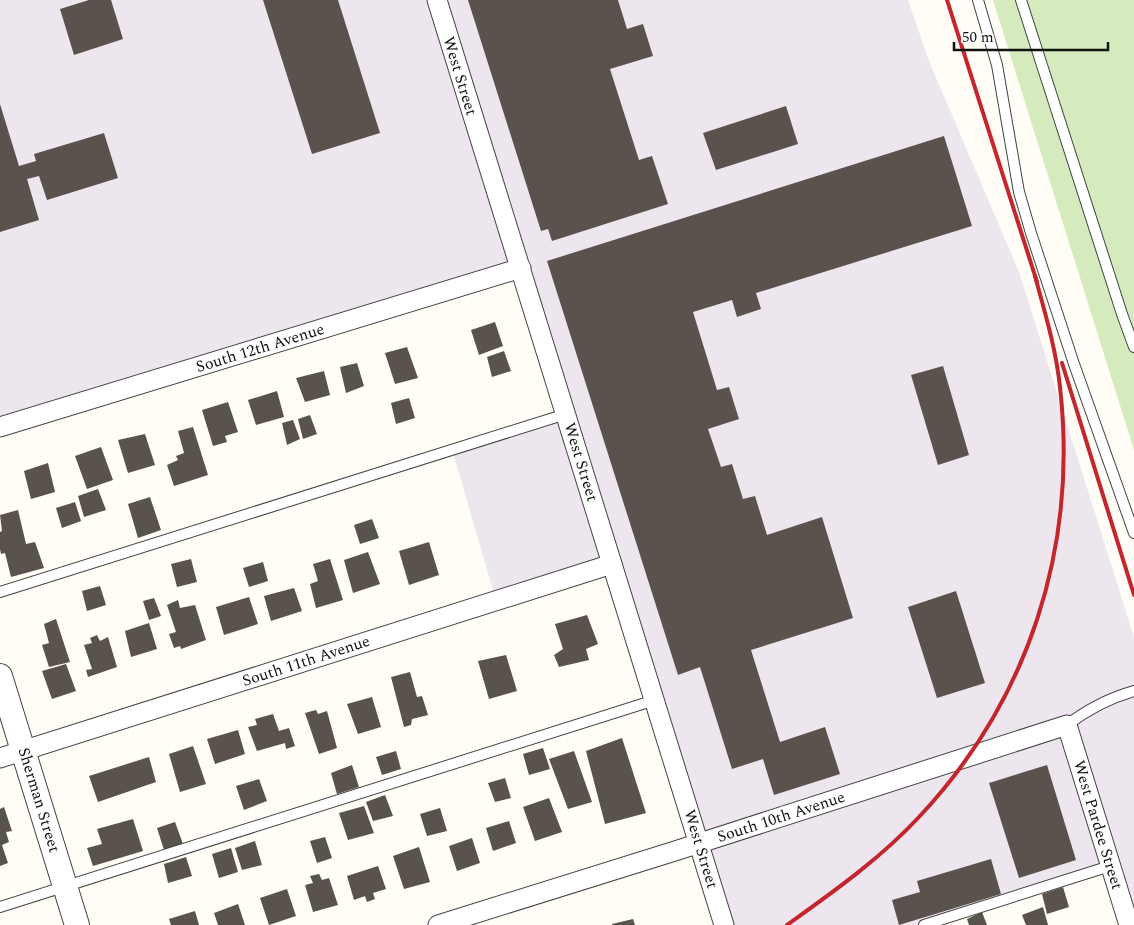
<svg xmlns="http://www.w3.org/2000/svg" width="1134" height="925" viewBox="0 0 1134 925" font-family="Spectral,serif">
<style>
.industrial{fill:#eee6ef}
.green{fill:#d5ebbd}
.building{fill:#5a524d}
.lines{fill:none;stroke-linecap:round;stroke-linejoin:round}
.service-casing{stroke:#444;stroke-width:12}
.minor-casing{stroke:#444;stroke-width:21}
.tertiary-casing{stroke:#444;stroke-width:26}
.service{stroke:#fff;stroke-width:10}
.minor{stroke:#fff;stroke-width:19}
.tertiary{stroke:#fff;stroke-width:24}
.rail{stroke:#c4262e;stroke-width:4}
.labels{text-anchor:middle;dominant-baseline:central;stroke-width:5;stroke-linejoin:round;paint-order:stroke}
.street-label{font-size:16px;fill:#111;stroke:#fff}
</style>
<rect width="100%" height="100%" fill="#fffdf5"/>
<polygon class="industrial" points="0,0 908,0 929,61 1019,272 1134,637 1134,925 1111,866 924,925 724,925 612,565 496,601 452,449 565,413 521,269 0,427"/>
<polygon class="green" points="993,0 1134,0 1134,450"/>
<g class="building">
<polygon points="89,0 111,0 123,39 74,55 60,9"/>
<polygon points="263,0 338,0 380,133 312,154"/>
<polygon points="468,0 618,0 627,29 643,24 653,56 610,69 639,160 652,156 668,204 552,241 548,229 541,231"/>
<polygon points="0,104 19,166 36,161 34,154 104,133 118,178 47,200 39,176 27,179 39,220 0,232"/>
<polygon points="786,106 798,144 716,170 703,133"/>
<polygon points="944,136 972,226 756,293 761,309 737,317 732,300 693,312 717,390 729,387 739,419 708,429 721,467 732,464 743,499 755,496 767,535 822,517 853,618 751,650 780,742 825,727 840,774 774,795 763,759 732,769 700,667 678,675 547,261"/>
<polygon points="495,322 503,346 479,355 471,330"/>
<polygon points="407,347 418,378 395,384 385,353"/>
<polygon points="504,351 511,371 492,377 487,357"/>
<polygon points="357,363 364,386 346,393 340,367"/>
<polygon points="943,366 969,455 938,465 911,375"/>
<polygon points="324,371 330,395 305,402 296,378"/>
<polygon points="277,391 284,417 256,425 248,400"/>
<polygon points="409,398 415,418 396,424 391,403"/>
<polygon points="228,402 238,432 225,436 227,442 213,446 202,410"/>
<polygon points="310,415 317,434 303,439 298,419"/>
<polygon points="293,420 300,439 287,445 282,423"/>
<polygon points="193,427 208,475 174,486 167,465 178,460 176,456 184,453 178,431"/>
<polygon points="145,434 155,465 128,473 118,440"/>
<polygon points="101,447 113,480 87,489 75,456"/>
<polygon points="48,463 55,492 31,499 24,471"/>
<polygon points="98,489 106,510 84,517 78,496"/>
<polygon points="150,497 161,530 138,538 128,504"/>
<polygon points="75,502 81,521 62,528 56,508"/>
<polygon points="18,510 26,544 35,542 44,568 11,577 5,553 1,554 0,549 0,532 2,531 0,515"/>
<polygon points="372,519 379,538 360,544 354,525"/>
<polygon points="429,542 439,575 409,585 399,551"/>
<polygon points="368,552 380,584 353,593 344,560"/>
<polygon points="191,559 197,582 177,587 171,564"/>
<polygon points="330,559 343,600 316,608 310,584 318,581 313,564"/>
<polygon points="263,562 268,581 249,587 243,568"/>
<polygon points="100,586 106,605 87,611 82,591"/>
<polygon points="294,588 302,611 271,621 264,596"/>
<polygon points="956,591 985,683 937,698 908,607"/>
<polygon points="249,597 258,624 224,635 216,607"/>
<polygon points="154,598 161,616 149,620 143,601"/>
<polygon points="178,600 180,608 195,605 206,640 181,649 180,646 174,648 169,634 176,632 167,605"/>
<polygon points="587,615 598,644 586,649 589,660 559,667 554,655 563,649 555,624"/>
<polygon points="56,619 70,662 49,667 42,645 49,643 44,624"/>
<polygon points="149,623 157,649 131,657 125,631"/>
<polygon points="97,635 100,641 108,637 117,667 88,677 86,670 92,669 84,645 92,643 90,638"/>
<polygon points="506,655 517,691 489,699 478,661"/>
<polygon points="66,664 76,691 52,699 42,671"/>
<polygon points="410,672 417,697 422,696 428,715 412,719 411,725 404,727 391,677"/>
<polygon points="372,697 381,727 358,734 347,704"/>
<polygon points="316,710 318,714 327,711 337,748 319,754 305,713"/>
<polygon points="273,714 279,731 289,728 295,746 286,749 285,743 257,751 248,727 257,725 255,719"/>
<polygon points="238,730 245,754 215,764 207,739"/>
<polygon points="622,738 646,813 605,824 586,751"/>
<polygon points="193,746 206,784 180,792 169,754"/>
<polygon points="543,748 550,769 529,775 523,754"/>
<polygon points="396,751 401,769 382,775 376,757"/>
<polygon points="574,751 592,802 568,809 549,759"/>
<polygon points="149,757 156,782 98,802 89,776"/>
<polygon points="352,765 359,787 337,794 331,773"/>
<polygon points="1047,765 1076,860 1019,878 989,783"/>
<polygon points="505,778 511,798 495,802 488,783"/>
<polygon points="259,779 267,801 244,810 236,786"/>
<polygon points="385,795 393,816 373,821 366,802"/>
<polygon points="549,798 562,832 535,841 523,807"/>
<polygon points="364,806 374,833 348,840 339,813"/>
<polygon points="4,807 12,831 6,832 9,842 2,845 8,863 0,866 0,809"/>
<polygon points="440,808 447,831 427,836 420,814"/>
<polygon points="133,819 143,851 93,866 87,848 102,844 97,829"/>
<polygon points="509,821 516,843 493,851 486,828"/>
<polygon points="175,822 183,844 164,850 157,828"/>
<polygon points="325,837 332,858 317,863 310,841"/>
<polygon points="472,838 480,863 457,871 449,846"/>
<polygon points="255,841 262,865 242,870 235,848"/>
<polygon points="419,847 430,882 404,889 393,856"/>
<polygon points="231,848 238,872 219,878 212,854"/>
<polygon points="186,857 192,876 168,883 164,864"/>
<polygon points="991,859 1001,894 899,925 892,900 920,892 917,881"/>
<polygon points="378,866 386,889 373,893 375,899 367,902 365,896 354,900 347,876"/>
<polygon points="319,874 322,880 329,878 338,905 313,912 305,885 313,883 310,876"/>
<polygon points="1063,887 1069,907 1047,914 1042,894"/>
<polygon points="287,889 296,916 269,925 260,898"/>
<polygon points="238,904 245,925 218,925 214,913"/>
<polygon points="1043,907 1048,925 1026,925 1022,915"/>
<polygon points="195,911 199,925 171,925 169,919"/>
<polygon points="982,912 987,925 969,925 967,919"/>
<polygon points="633,919 635,925 612,925 612,924"/>
</g>
<g class="lines">
<defs>
<g id="service">
<polyline points="978,0 997,65 1019,192 1031,233 1074,364 1134,533"/>
<polyline points="1021,0 1122,314 1134,347"/>
<polyline points="0,592 566,414"/>
<path d="M1067 725C1088 709 1109 698 1134 691"/>
<polyline points="0,907 655,700"/>
<polyline points="924,925 1110,866"/>
</g>
<g id="minor">
<polyline points="437,0 724,925"/>
<polyline points="0,427 521,268"/>
<polyline points="0,758 612,564"/>
<polyline points="438,925 675,851 1067,725 1129,925"/>
</g>
<polyline id="tertiary" points="0,676 77,925"/>
</defs>
<use href="#service" class="service-casing"/>
<use href="#minor" class="minor-casing"/>
<use href="#tertiary" class="tertiary-casing"/>
<use href="#service" class="service"/>
<use href="#minor" class="minor"/>
<use href="#tertiary" class="tertiary"/>
<g class="rail">
<polyline points="947,0 1037,282"/>
<polyline points="1062,363 1134,595"/>
<path d="M787 925C833 892 880 859 919 817 1029 700 1078 547 1060 387 1056 349 1045 313 1035 276"/>
</g>
</g>
<g class="labels">
<g class="street-label">
<text transform="translate(460 76) rotate(73)">West Street</text>
<text transform="translate(260 348) rotate(-17)">South 12th Avenue</text>
<text transform="translate(581 462) rotate(73)">West Street</text>
<text transform="translate(306 661) rotate(-18)">South 11th Avenue</text>
<text transform="translate(39 800) rotate(73)">Sherman Street</text>
<text transform="translate(781 817) rotate(-18)">South 10th Avenue</text>
<text transform="translate(1098 825) rotate(73)">West Pardee Street</text>
<text transform="translate(701 849) rotate(73)">West Street</text>
</g>
</g>
<path d="M954 42v8h154v-8" fill="none" stroke="#111111" stroke-width="2.5"/>
<text x="962" y="42" font-size="15" fill="#111111" stroke="#ffffff" stroke-width="4" paint-order="stroke">50 m</text>
</svg>
